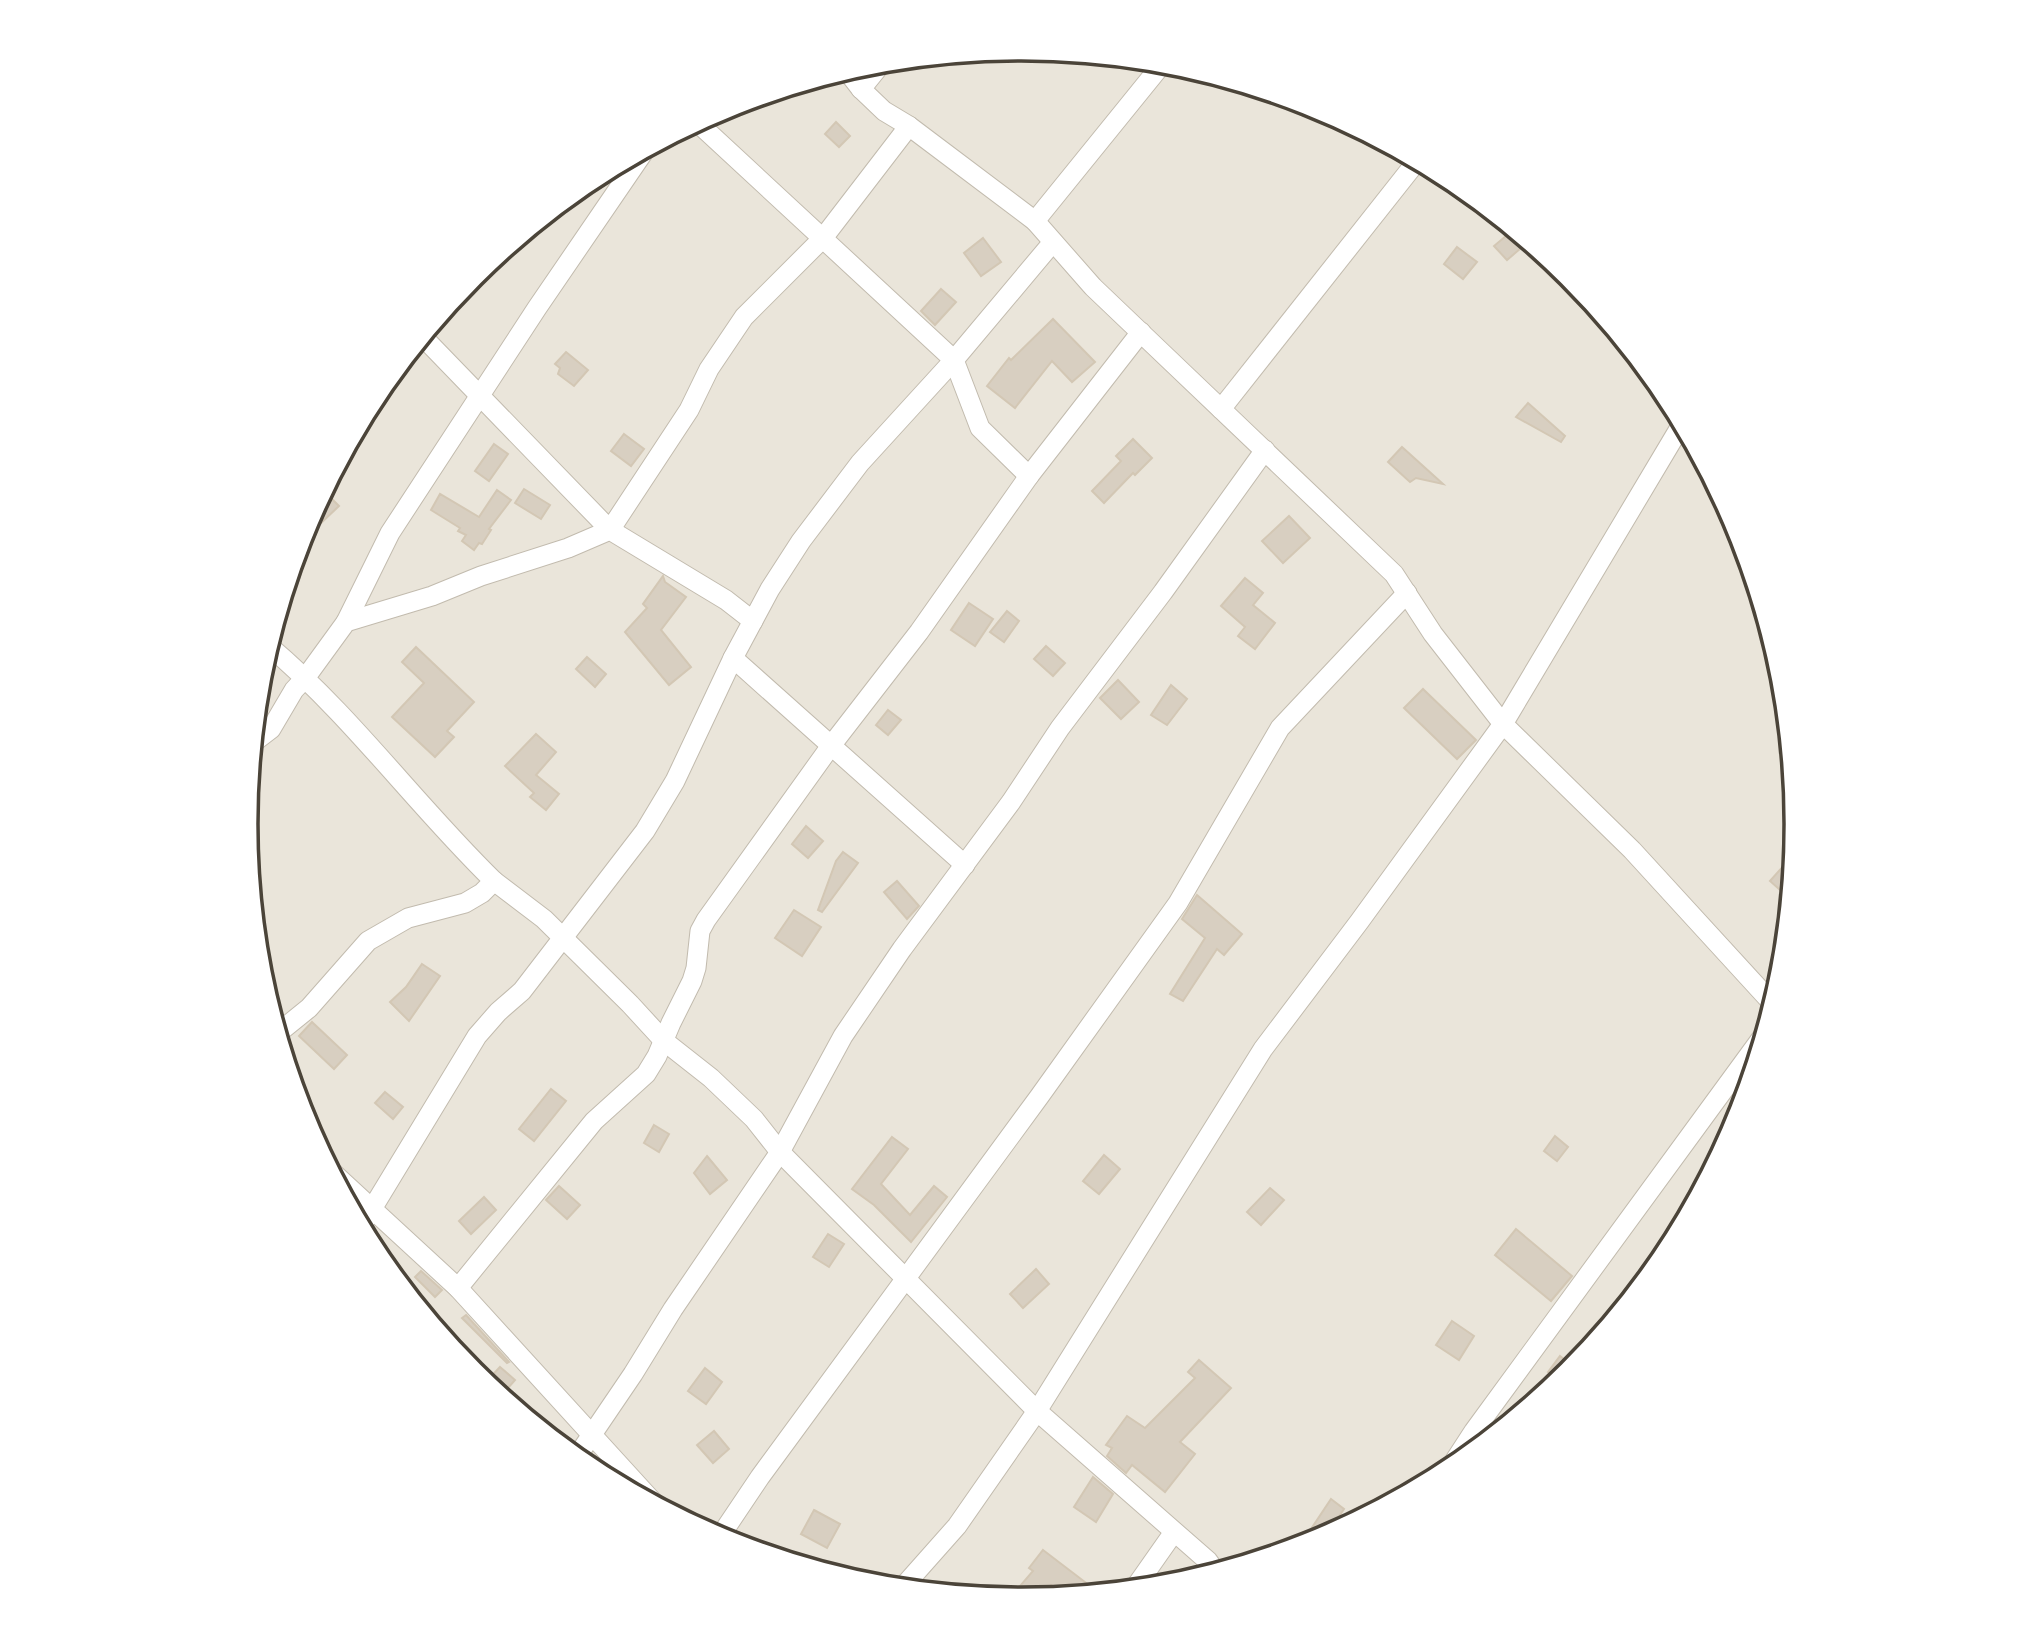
<svg xmlns="http://www.w3.org/2000/svg" width="2042" height="1649" viewBox="0 0 2042 1649" font-family="Jost,sans-serif">
<style>
.residential{fill:#eae5da}
.building{fill:#d8cfc1;stroke:#d3c7b4;stroke-width:2}
.lines{fill:none;stroke-linecap:round;stroke-linejoin:round}
.street-casing{stroke:#c2bbae;stroke-width:21}
.street{stroke:#fff;stroke-width:19}
.rim{fill:none;stroke:#4b4439;stroke-width:3.5}
</style>
<rect width="100%" height="100%" fill="#f6f3ec"/>
<circle class="residential" cx="1021" cy="824" r="773"/>
<g class="building">
<polygon points="836,122 850,136 839,147 825,134"/>
<polygon points="1513,230 1528,242 1507,260 1494,246"/>
<polygon points="983,238 1001,262 981,276 964,253"/>
<polygon points="1457,247 1477,262 1463,279 1444,264"/>
<polygon points="941,289 956,302 935,325 921,311"/>
<polygon points="1053,319 1095,362 1072,382 1052,361 1015,408 987,386 1009,358 1011,360"/>
<polygon points="566,352 588,370 574,386 558,374 560,368 555,364"/>
<polygon points="1528,403 1565,436 1561,442 1516,417"/>
<polygon points="624,434 644,449 631,466 611,451"/>
<polygon points="1133,439 1152,458 1135,475 1133,473 1104,503 1092,491 1121,461 1116,456"/>
<polygon points="494,444 508,454 489,481 475,471"/>
<polygon points="1402,447 1443,484 1416,478 1410,482 1388,462"/>
<polygon points="524,489 550,505 541,519 515,503"/>
<polygon points="497,490 511,500 489,529 491,530 482,544 479,543 474,550 462,541 466,535 458,531 460,528 431,510 440,494 479,517"/>
<polygon points="324,491 339,506 301,542 305,527"/>
<polygon points="1289,516 1310,538 1283,563 1262,541"/>
<polygon points="663,576 665,582 686,597 661,630 691,667 669,685 625,632 647,608 643,604"/>
<polygon points="1245,578 1263,593 1253,605 1275,623 1255,649 1238,636 1245,627 1221,606"/>
<polygon points="969,603 993,619 975,646 951,630"/>
<polygon points="1007,611 1019,621 1004,642 990,632"/>
<polygon points="1046,646 1065,663 1053,676 1034,659"/>
<polygon points="416,647 474,702 447,731 454,737 435,757 392,717 424,683 402,662"/>
<polygon points="587,657 606,674 595,687 576,669"/>
<polygon points="1118,680 1139,702 1121,719 1100,698"/>
<polygon points="1171,685 1187,699 1167,725 1151,715"/>
<polygon points="1423,689 1476,740 1457,759 1404,708"/>
<polygon points="888,710 901,720 888,735 876,725"/>
<polygon points="536,734 556,752 536,775 559,794 546,810 530,797 534,793 505,766"/>
<polygon points="806,826 823,841 808,858 792,844"/>
<polygon points="843,852 858,863 822,912 818,910 836,861"/>
<polygon points="1794,854 1791,881 1789,898 1770,881"/>
<polygon points="897,881 919,906 907,919 884,892"/>
<polygon points="1197,895 1242,934 1224,955 1217,949 1183,1001 1170,994 1205,938 1182,919"/>
<polygon points="794,910 821,927 802,956 775,938"/>
<polygon points="422,964 440,976 409,1021 390,1002 406,987"/>
<polygon points="312,1022 347,1055 334,1069 299,1036"/>
<polygon points="551,1089 566,1101 534,1141 519,1129"/>
<polygon points="385,1092 403,1107 393,1119 375,1103"/>
<polygon points="654,1125 669,1134 659,1152 644,1143"/>
<polygon points="1555,1136 1568,1147 1557,1161 1544,1151"/>
<polygon points="892,1137 908,1149 881,1184 910,1215 934,1186 947,1197 911,1242 874,1205 852,1189"/>
<polygon points="1104,1155 1120,1169 1099,1194 1083,1181"/>
<polygon points="707,1156 727,1180 710,1194 694,1173"/>
<polygon points="559,1186 580,1205 567,1219 546,1200"/>
<polygon points="1270,1188 1284,1200 1261,1225 1247,1212"/>
<polygon points="484,1197 496,1210 471,1234 459,1221"/>
<polygon points="1516,1229 1572,1276 1551,1301 1495,1255"/>
<polygon points="828,1234 844,1244 829,1267 813,1257"/>
<polygon points="1036,1269 1049,1284 1023,1308 1010,1294"/>
<polygon points="421,1271 442,1290 435,1297 415,1277"/>
<polygon points="466,1315 509,1362 507,1363 462,1318"/>
<polygon points="1452,1321 1474,1336 1459,1360 1436,1345"/>
<polygon points="1560,1356 1574,1367 1560,1381 1548,1372"/>
<polygon points="1199,1360 1231,1388 1180,1442 1195,1454 1165,1492 1132,1465 1126,1473 1107,1456 1112,1448 1106,1445 1127,1416 1145,1428 1195,1378 1188,1372"/>
<polygon points="500,1367 515,1380 501,1396 485,1383"/>
<polygon points="705,1368 722,1382 706,1404 688,1391"/>
<polygon points="714,1431 729,1449 713,1463 697,1445"/>
<polygon points="1093,1477 1113,1494 1096,1522 1074,1507"/>
<polygon points="1331,1499 1344,1509 1325,1537 1299,1547"/>
<polygon points="814,1510 840,1524 827,1548 801,1534"/>
<polygon points="1043,1550 1098,1592 1065,1596 1051,1585 1039,1598 1009,1599 1033,1571 1029,1568"/>
</g>
<g class="lines">
<defs>
<g id="street">
<polyline points="847,71 861,89 884,111 909,126 1035,221 1093,287 1394,574 1433,634 1503,724 1632,850 1773,1004"/>
<polyline points="861,89 882,63"/>
<polyline points="697,122 954,360 980,428 1029,476"/>
<polyline points="1035,221 1163,63"/>
<polyline points="423,337 610,530 689,410 709,369 744,317 823,238 909,126"/>
<polyline points="1221,409 1417,161"/>
<polyline points="346,622 390,533 537,308 645,150"/>
<path d="M269 646C352 716 416 805 494 881"/>
<polyline points="733,658 965,865"/>
<polyline points="254,742 271,729 294,690 306,677 346,622 432,596 481,576 568,548 610,530 726,600 753,621"/>
<polyline points="278,1033 309,1008 368,941 408,918 465,903 482,893 494,881 544,919 630,1004 664,1041 711,1078 754,1119 780,1152 1037,1411 1208,1561 1216,1572"/>
<polyline points="331,1171 458,1288 655,1504"/>
<polyline points="361,1227 477,1036 498,1012 522,991 645,831 675,781 733,658 770,589 801,541 860,463 954,360 1053,242"/>
<polyline points="458,1288 594,1121 646,1074 657,1056 671,1023 692,981 696,968 700,931 706,920 830,747 919,632 1029,476 1141,332"/>
<polyline points="576,1458 633,1374 673,1309 780,1152 843,1036 902,949 1011,802 1060,728 1163,592 1265,450"/>
<polyline points="1448,1471 1474,1431 1763,1036"/>
<polyline points="719,1538 760,1477 1039,1097 1178,903 1280,728 1407,593"/>
<polyline points="902,1588 957,1526 1037,1411 1263,1049 1359,922 1503,724 1682,424"/>
<polyline points="1134,1589 1174,1532"/>
</g>
</defs>
<use href="#street" class="street-casing"/>
<use href="#street" class="street"/>
</g>
<path d="M0 0H2042V1649H0ZM258 824a763 763 0 1 1 1526 0a763 763 0 1 1-1526 0Z" fill="#fff" fill-rule="evenodd"/>
<path class="rim" d="M258 824a763 763 0 1 1 1526 0a763 763 0 1 1-1526 0Z"/>
</svg>
